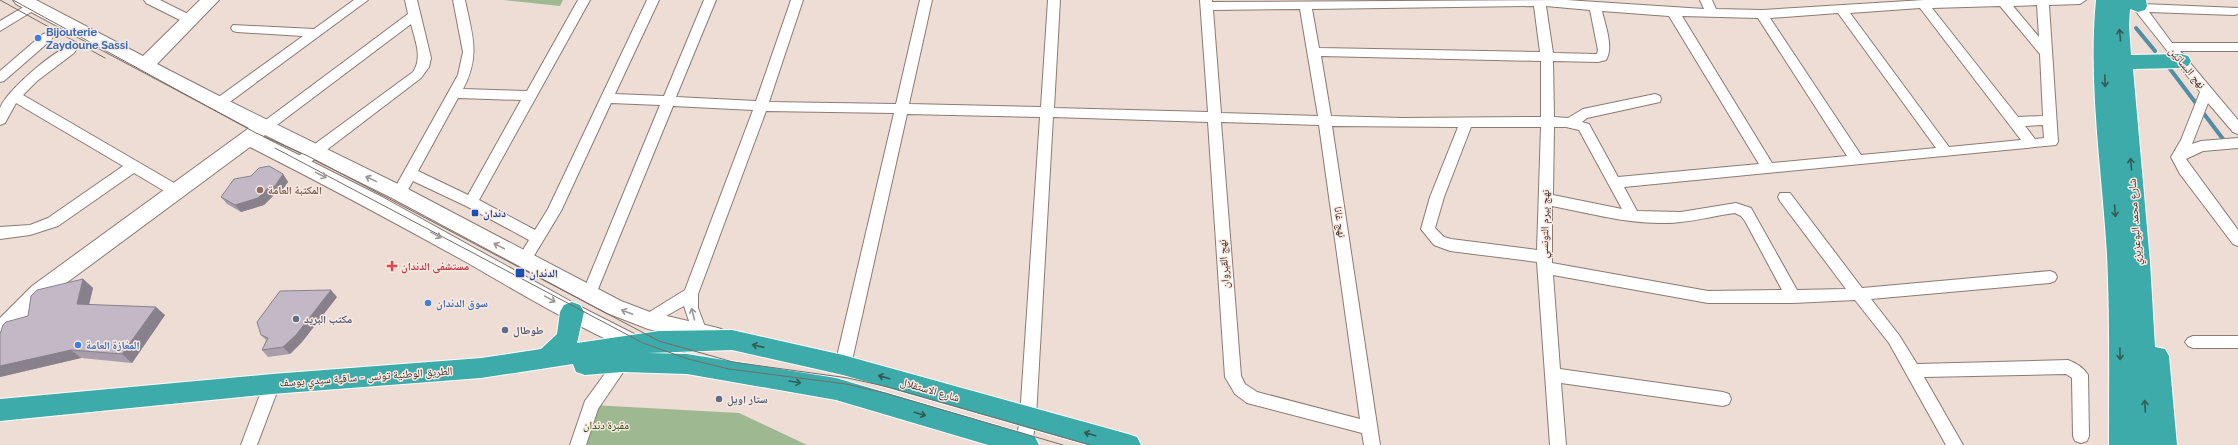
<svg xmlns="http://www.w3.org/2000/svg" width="2238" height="445" viewBox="0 0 2238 445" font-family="Raleway,'Noto Naskh Arabic',sans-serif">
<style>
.green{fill:#9eb892}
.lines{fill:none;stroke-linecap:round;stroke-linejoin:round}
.stream{stroke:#528da6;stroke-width:4}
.street-casing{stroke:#8a7b74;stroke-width:2}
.secondary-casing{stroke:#8a7b74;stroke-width:2}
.highway-casing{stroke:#fff;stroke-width:2}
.street{fill:#fff;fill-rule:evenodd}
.secondary{fill:#fff;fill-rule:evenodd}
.highway{fill:#3cabaa;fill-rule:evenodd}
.tram{stroke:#766c67;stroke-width:1}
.wall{fill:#a79eaa}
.shaded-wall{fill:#88818b}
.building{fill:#c2b8c6;stroke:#88818b}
.oneway{stroke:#375a57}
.oneway2{stroke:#9a9695}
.shop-dot{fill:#3f7fe0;stroke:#fceae2;stroke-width:1.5}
.education-dot{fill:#8d6e63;stroke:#fceae2;stroke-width:1.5}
.transit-dot{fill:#1a4fb4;stroke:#fceae2;stroke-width:1.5}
.health-dot{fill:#e0444e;stroke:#fceae2;stroke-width:1.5}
.service-dot{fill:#5c6f8a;stroke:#fceae2;stroke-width:1.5}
.labels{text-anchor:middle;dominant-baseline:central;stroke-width:3;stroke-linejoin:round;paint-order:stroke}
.shop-label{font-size:11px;font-weight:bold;fill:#366cbe;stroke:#fceae2;text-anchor:start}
.street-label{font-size:11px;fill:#352e2b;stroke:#fceae2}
.education-label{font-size:11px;font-weight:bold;fill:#785e54;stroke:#fceae2;text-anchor:start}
.transit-label{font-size:11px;font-weight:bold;fill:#164399;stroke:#fceae2;text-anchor:start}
.health-label{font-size:11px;font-weight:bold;fill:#be3a42;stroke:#fceae2;text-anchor:start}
.service-label{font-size:11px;font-weight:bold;fill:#4e5e75;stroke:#fceae2;text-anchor:start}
.park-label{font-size:11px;fill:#1d4401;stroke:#fceae2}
</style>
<rect width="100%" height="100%" fill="#eeddd5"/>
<g class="green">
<polygon points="504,0 563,0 560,6"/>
<polygon points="592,405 739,413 807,445 578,445"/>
</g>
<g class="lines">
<g class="stream">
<polyline points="2136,28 2155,51"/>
<polyline points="2167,65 2226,143"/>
</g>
<defs>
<g id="street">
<polygon points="144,0 160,0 194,17 196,20 194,23 186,23 146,3"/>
<polygon points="354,0 368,0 223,107 213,107 212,104 213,101 303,36 237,32 233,31 231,28 233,25 314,29"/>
<path d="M405 0H417L431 58 429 67 421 78 303 168H293L291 164 293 160 413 72C423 58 415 40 411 24L269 131H259L257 128 259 125 408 14Z"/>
<path d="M453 0H465C472 35 481 55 463 89L527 91 578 0H590L479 200 535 230 548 209 647 0H659L615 94 664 96 704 0H716L676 97 756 101 791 0H803L769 102 896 104 920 0H932L909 104 1041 107 1048 0H1060L1054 108 1208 112 1200 0H1212V2L1566 0 1704 9 1700 0H1712L1716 9 1762 10 1924 0H2086L2080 4 2049 5 2058 142 2056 145 1624 187 1637 211 1681 212 1736 203 1751 208 1797 290 1846 289 1780 201 1778 197 1780 193H1790L1862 288 2050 271 2055 273 2057 277 2055 281 2050 283 1871 299 1899 335 1917 364 2068 360C2076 363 2084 368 2088 375L2089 436 2087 441 2081 443 2075 441 2073 436 2072 378 2066 374 1924 377 1963 445H1946L1889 343 1855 300 1793 303H1708L1553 275 1560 369 1723 392 1729 394 1731 399 1729 404 1723 406 1561 383 1566 445H1550L1537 262 1450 251 1434 245 1421 229 1430 197 1458 127 1332 126 1380 445H1364L1362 433 1247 403 1235 394 1225 377 1208 122 1053 117 1036 417 1032 445H1016L1020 417 1040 117 907 114 851 365 848 370 843 372 838 370 835 365 894 113 766 111 698 294V308L707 332 704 336 699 338 694 336 684 306 648 326 643 324 641 320 643 316 685 290 753 110 673 106 596 294 594 298 589 300 584 298 582 294 660 105 611 103 561 211 529 264 524 266 519 264 517 260 529 240 466 206 413 181 404 197H394L392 193 458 75 463 52ZM2037 5 2039 37 2013 6ZM1534 6 1540 52 1319 48 1312 9ZM1546 6 1590 10 1598 50 1597 54 1553 53ZM2000 6 2040 54 2043 116 2018 117 1932 8ZM1920 8 2021 140 1949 147 1850 13ZM1300 9 1318 116 1221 113 1213 10ZM1602 11 1669 16 1759 164 1618 177 1589 124 1582 122 1587 118 1660 102 1661 99 1660 96 1655 94 1583 109 1568 118 1554 117 1553 61 1598 62 1606 60C1614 47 1605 25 1602 11ZM1838 13 1936 148 1861 155 1770 18ZM1682 16 1758 18 1847 156 1772 163ZM1321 56 1541 61V117L1403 118 1331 116ZM458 98 521 100 468 195 418 171ZM1221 122 1319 125 1360 419 1257 392 1245 384 1241 376ZM2043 125 2044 138 2035 139 2025 126ZM1471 127H1541L1537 250 1451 239 1444 237 1435 228 1444 197ZM1554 127H1566L1579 130 1622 209 1553 195ZM1552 206C1589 213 1627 224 1665 223 1689 223 1712 216 1735 213L1741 216 1745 221 1782 290 1708 291 1552 263Z"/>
<polygon points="32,2 38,6 36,9 0,31 0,21"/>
<polygon points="2138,2 2143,4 2238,8 2238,14 2234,15 2149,12 2172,43 2238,43 2238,51 2180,51 2238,120 2238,134 2233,132 2208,103 2192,144 2201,141 2238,138 2238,148 2203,151 2186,159 2238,230 2238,246 2233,244 2180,174 2171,157 2181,140 2200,92 2134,9 2132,6 2134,3"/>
<polygon points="47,33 53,37 51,40 4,81 0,82 0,71 43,34"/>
<path d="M70 46 74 47 76 50 74 53 37 81 23 95 181 187 183 191 181 195H171L134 173 58 226 30 235 0 239V227L30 225 48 218 123 166 16 103 5 123 0 125C0 120 0 114 0 109 4 93 54 50 70 46Z"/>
<polygon points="2193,336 2238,336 2238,348 2193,348 2188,346 2185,342 2188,338"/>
<polygon points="622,356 627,357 630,362 598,409 586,445 570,445 585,401 617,357"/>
<polygon points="272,377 277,379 280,384 257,445 241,445 264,384 267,379"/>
</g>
<path id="secondary" d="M13 0H36L143 56 200 0H219L157 64 225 99 406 188 621 301 650 312 718 328 726 331 729 337 726 343 718 346 648 329 607 313 392 198 265 135 263 137 382 197 579 306 642 338 692 356 695 363 692 370 684 372C607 345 537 303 466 262 394 222 323 184 250 147L46 298 8 338 0 341V318L32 286 249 128 16 4Z"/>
<g id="highway">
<path d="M2096 0H2146L2147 6 2145 10 2138 12 2130 9 2129 25 2131 55 2181 54 2188 56 2191 61 2188 66 2181 68 2133 69 2150 262 2155 347 2165 349 2169 356 2177 445H2109C2109 382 2110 317 2107 254 2102 170 2088 84 2096 0Z"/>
<polygon points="572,302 580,305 584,312 577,343 659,331 732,330 843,355 1128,434 1137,437 1141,445 1088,445 843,375 732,350 648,353 687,354 836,378 1026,434 1035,437 1039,445 988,445 836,400 687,374 622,372 585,375 576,372 573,364 481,378 272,394 0,421 0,399 272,374 481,358 541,349 557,334 560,312 564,305"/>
</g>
</defs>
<use href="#street" class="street-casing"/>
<use href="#secondary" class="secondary-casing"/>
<use href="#highway" class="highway-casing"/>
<use href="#street" class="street"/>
<use href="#secondary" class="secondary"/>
<use href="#highway" class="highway"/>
<g class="tram">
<polyline points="0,0 105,58"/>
<polyline points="13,0 256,133 308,156 659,341 733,362 848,378 888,387 1090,445"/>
<polyline points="275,148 643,343 688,359 729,369 846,384 885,393 1063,445"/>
</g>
</g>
<g class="wall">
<polygon points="283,174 288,182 280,193 275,194 264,205 241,212 227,204 221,197"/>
<polygon points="83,279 93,288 89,305 165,315 132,363 81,358 0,377 0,334"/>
<polygon points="337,297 302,342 290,354 268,357 262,350 266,340 261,335"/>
</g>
<g class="shaded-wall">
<polygon points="283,174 288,182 280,193 275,194 264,205 241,212 235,205"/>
<polygon points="83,279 93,288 87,313 77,304"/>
<polygon points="331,290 337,297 302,342 290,354 283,347"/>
<polygon points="156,307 165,315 132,363 122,354"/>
<polygon points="71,350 81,358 0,377 0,366"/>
</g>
<g class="building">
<polygon points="269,166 283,174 275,186 269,187 258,198 235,205 221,197 234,179 251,176 259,168"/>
<polygon points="83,279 77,304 156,307 122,354 71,350 0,366 0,334 3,325 6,322 28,316 31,296 37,290"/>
<polygon points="331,290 296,335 283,347 262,350 268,338 261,335 257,322 280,291"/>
</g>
<defs><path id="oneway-shaft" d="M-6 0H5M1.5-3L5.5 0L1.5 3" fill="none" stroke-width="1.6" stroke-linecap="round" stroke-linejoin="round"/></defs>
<g class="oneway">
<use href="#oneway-shaft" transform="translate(2120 35) rotate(-95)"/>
<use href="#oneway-shaft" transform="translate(2105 81) rotate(88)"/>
<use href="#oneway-shaft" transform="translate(2131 164) rotate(-95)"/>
<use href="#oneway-shaft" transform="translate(2115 211) rotate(86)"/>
<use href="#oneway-shaft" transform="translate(758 346) rotate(-167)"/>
<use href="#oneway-shaft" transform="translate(2120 354) rotate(89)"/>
<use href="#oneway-shaft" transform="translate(884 377) rotate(-164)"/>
<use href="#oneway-shaft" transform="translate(795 382) rotate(9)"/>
<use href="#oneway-shaft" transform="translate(2145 406) rotate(-93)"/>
<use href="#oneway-shaft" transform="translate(920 414) rotate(16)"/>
<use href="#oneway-shaft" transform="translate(1090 434) rotate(-164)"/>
</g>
<g class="oneway2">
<use href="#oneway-shaft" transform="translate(321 175) rotate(26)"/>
<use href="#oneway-shaft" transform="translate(371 179) rotate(-154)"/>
<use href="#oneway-shaft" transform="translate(436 235) rotate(29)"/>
<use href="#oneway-shaft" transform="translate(499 246) rotate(-152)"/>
<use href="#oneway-shaft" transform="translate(550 299) rotate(29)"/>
<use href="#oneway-shaft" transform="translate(627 312) rotate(-159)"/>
<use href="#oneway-shaft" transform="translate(693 314) rotate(-104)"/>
</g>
<g class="shop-dot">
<circle cx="38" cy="38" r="4"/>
<circle cx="428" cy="303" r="4"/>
<circle cx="78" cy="345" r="4"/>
</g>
<circle class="education-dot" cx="260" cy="190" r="4"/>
<g class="transit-dot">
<rect x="471" y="209" width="8" height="8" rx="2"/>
<rect x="515" y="268" width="10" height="10" rx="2"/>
</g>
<path class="health-dot" d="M390 260h4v4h4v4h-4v4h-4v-4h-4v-4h4z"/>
<g class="service-dot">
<circle cx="296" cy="319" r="4"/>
<circle cx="505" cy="330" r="4"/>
<circle cx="719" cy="399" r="4"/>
</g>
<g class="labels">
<g class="shop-label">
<text x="46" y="32">Bijouterie<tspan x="46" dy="13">Zaydoune Sassi</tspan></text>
<text x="436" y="303">سوق الدندان</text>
<text x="86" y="345">المغازة العامة</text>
</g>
<g class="street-label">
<text transform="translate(2187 68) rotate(50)">نهج البساتين</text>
<text transform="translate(1340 222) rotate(82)">نهج غانا</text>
<text transform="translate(2135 222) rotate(-94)">شارع محمد البوعزيزي</text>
<text transform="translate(1545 224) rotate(-89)">نهج بيرم التونسي</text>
<text transform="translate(1224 264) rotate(-94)">نهج القيروان</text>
<text transform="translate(366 377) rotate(-4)">الطريق الوطنية تونس - ساقية سيدي يوسف</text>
<text transform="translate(930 390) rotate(16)">شارع الاستقلال</text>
</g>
<g class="education-label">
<text x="268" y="190">المكتبة العامة</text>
</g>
<g class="transit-label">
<text x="483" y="213">دندان</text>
<text x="529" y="273">الدندان</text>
</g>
<g class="health-label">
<text x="401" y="266">مستشفى الدندان</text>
</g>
<g class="service-label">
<text x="304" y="319">مكتب البريد</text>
<text x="513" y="330">طوطال</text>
<text x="727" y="399">ستار اويل</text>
</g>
<g class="park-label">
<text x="606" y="425">مقبرة دندان</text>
</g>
</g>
</svg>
